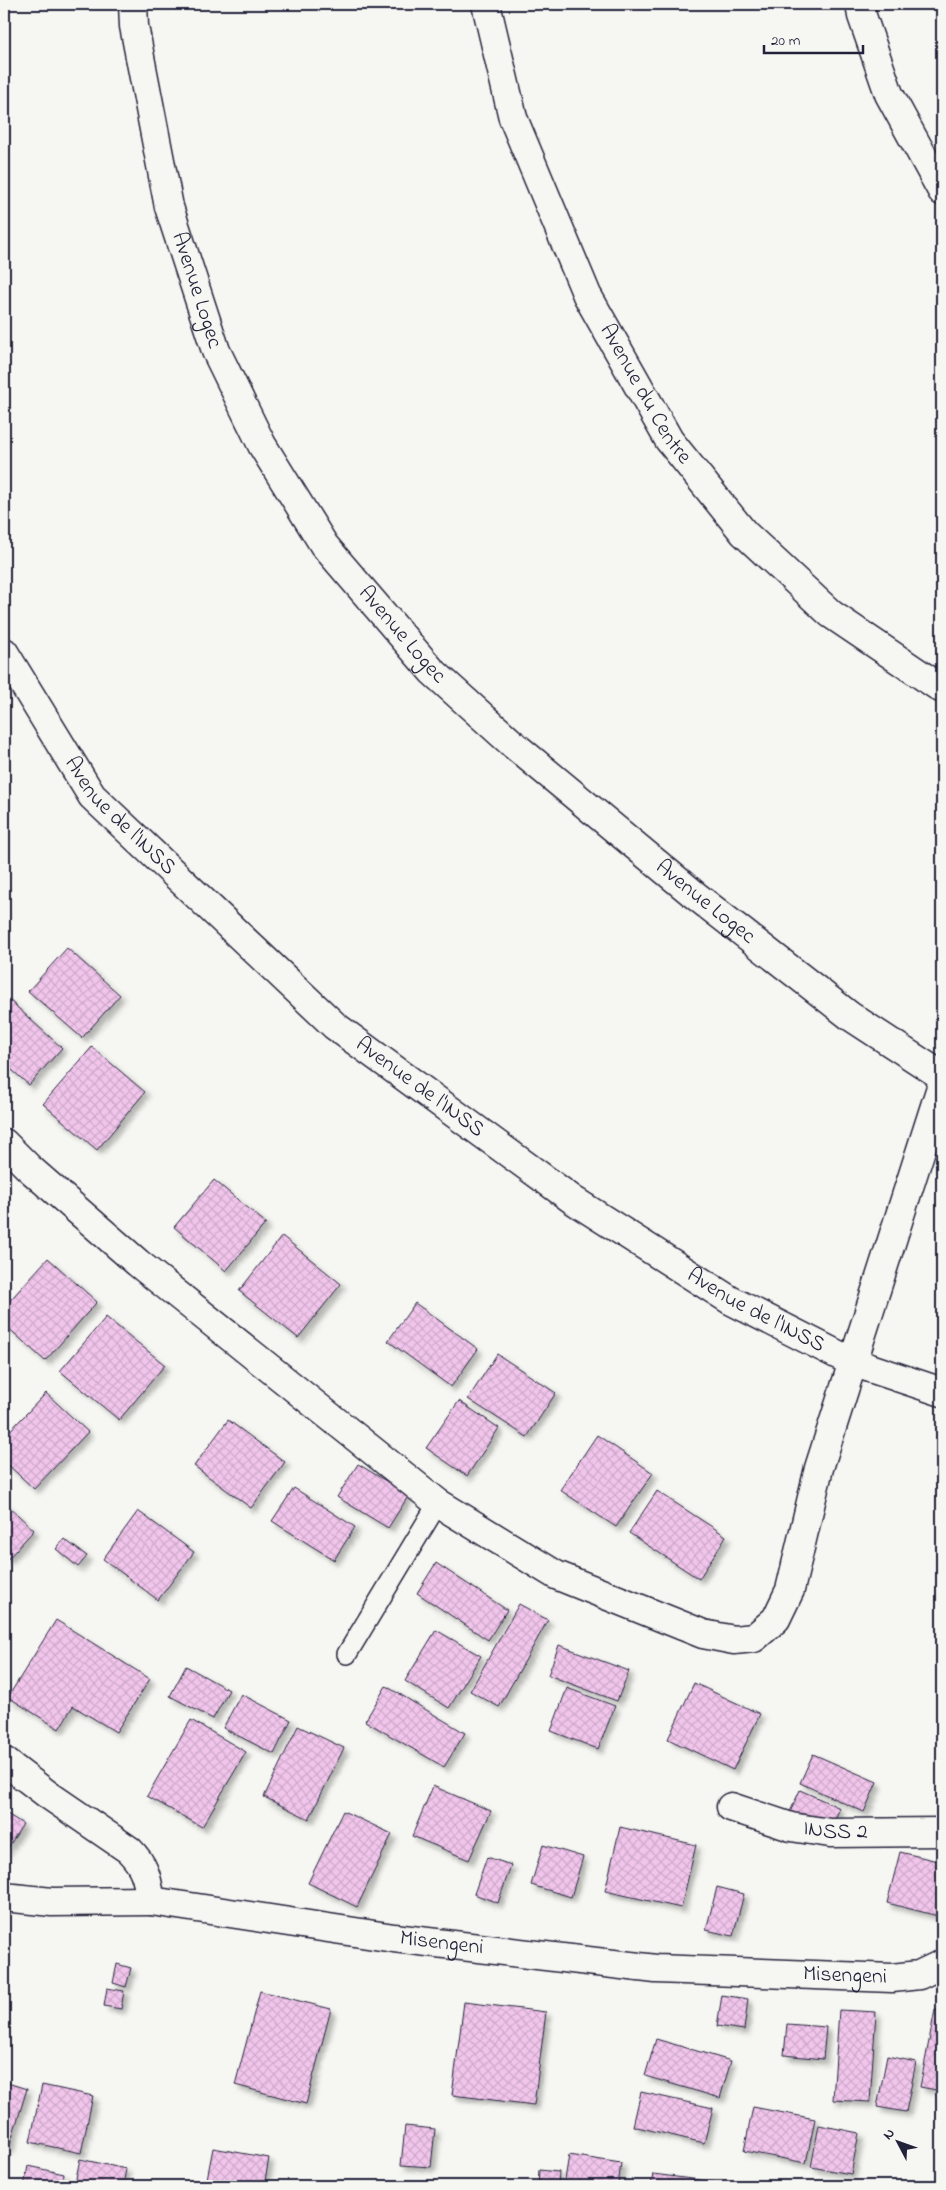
<svg xmlns="http://www.w3.org/2000/svg" width="946" height="2190" viewBox="0 0 946 2190" font-family="'Indie Flower',sans-serif">
<style>
.building{fill:url(#building-cross-hatch);stroke:#22223b;filter:url(#shadow)}
.lines{fill:none;stroke-linecap:round;stroke-linejoin:round}
.lane-casing{stroke:#22223b;stroke-width:22}
.street-casing{stroke:#22223b;stroke-width:31}
.lane{stroke:#f6f6f2;stroke-width:19}
.street{stroke:#f6f6f2;stroke-width:28}
.labels{text-anchor:middle;dominant-baseline:central;stroke-width:4;stroke-linejoin:round;paint-order:stroke}
.street-label{font-size:22px;fill:#22223b;stroke:#f6f6f2}
</style>
<defs>
<pattern id="building-cross-hatch" width="8" height="8" patternUnits="userSpaceOnUse" patternTransform="scale(1.25)"><rect width="8" height="8" fill="#f2c6ec"/><path d="M0 0l8 8M0 8l8-8" fill="none" stroke="#cfaacb"/></pattern>
<filter id="shadow"><feDropShadow dx="4.5" dy="4.5" stdDeviation="2.5" flood-color="#0004"/></filter>
</defs>
<rect width="100%" height="100%" fill="#f6f6f2"/>
<filter id="ink" filterUnits="userSpaceOnUse"><feTurbulence type="fractalNoise" baseFrequency=".02" numOctaves="2"/><feDisplacementMap in="SourceGraphic" scale="10" xChannelSelector="R" yChannelSelector="G"/><feConvolveMatrix kernelMatrix="1 2 1 2 8 2 1 2 1" color-interpolation-filters="sRGB"/></filter>
<g filter="url(#ink)">
<g class="building">
<polygon points="67,948 120,995 82,1038 28,991"/>
<polygon points="7,998 62,1048 29,1085 4,1063 4,1002"/>
<polygon points="92,1047 145,1092 97,1150 43,1104"/>
<polygon points="214,1180 266,1223 226,1271 174,1227"/>
<polygon points="282,1236 341,1284 298,1338 239,1291"/>
<polygon points="48,1258 97,1302 45,1361 4,1324 4,1307"/>
<polygon points="415,1303 478,1349 451,1387 388,1341"/>
<polygon points="106,1317 165,1365 119,1420 60,1371"/>
<polygon points="497,1354 556,1393 527,1437 468,1399"/>
<polygon points="46,1393 88,1432 34,1489 4,1461 4,1437"/>
<polygon points="459,1401 499,1428 467,1476 426,1448"/>
<polygon points="228,1420 285,1462 251,1508 194,1466"/>
<polygon points="597,1435 653,1473 616,1527 560,1490"/>
<polygon points="358,1464 409,1495 388,1528 337,1497"/>
<polygon points="294,1488 355,1527 334,1560 272,1521"/>
<polygon points="657,1491 726,1536 699,1579 629,1533"/>
<polygon points="4,1502 34,1530 7,1560 4,1557"/>
<polygon points="138,1511 194,1552 158,1600 103,1559"/>
<polygon points="64,1539 87,1556 78,1567 56,1549"/>
<polygon points="436,1563 507,1610 488,1640 417,1593"/>
<polygon points="519,1604 548,1620 499,1707 470,1691"/>
<polygon points="56,1620 150,1679 116,1732 73,1706 59,1729 8,1697"/>
<polygon points="436,1630 481,1656 449,1708 405,1681"/>
<polygon points="559,1645 629,1671 617,1701 548,1675"/>
<polygon points="186,1666 229,1690 213,1719 170,1696"/>
<polygon points="694,1683 760,1714 733,1770 668,1739"/>
<polygon points="386,1686 465,1733 444,1767 365,1721"/>
<polygon points="567,1688 615,1706 598,1749 551,1731"/>
<polygon points="241,1694 291,1720 274,1754 223,1728"/>
<polygon points="191,1720 246,1752 202,1827 147,1796"/>
<polygon points="298,1726 344,1748 309,1819 264,1797"/>
<polygon points="813,1754 877,1782 864,1812 800,1783"/>
<polygon points="433,1786 491,1811 469,1860 412,1836"/>
<polygon points="800,1790 840,1808 830,1830 790,1812"/>
<polygon points="343,1811 392,1834 357,1907 308,1883"/>
<polygon points="4,1812 23,1824 4,1854"/>
<polygon points="620,1827 696,1845 681,1908 605,1891"/>
<polygon points="543,1845 583,1857 571,1897 531,1885"/>
<polygon points="900,1852 942,1862 942,1917 887,1903"/>
<polygon points="487,1857 511,1865 498,1903 474,1894"/>
<polygon points="717,1887 744,1894 733,1936 706,1930"/>
<polygon points="117,1964 131,1968 126,1987 113,1983"/>
<polygon points="107,1988 124,1991 121,2009 104,2006"/>
<polygon points="260,1991 331,2009 306,2104 235,2085"/>
<polygon points="722,1995 748,1999 744,2030 717,2026"/>
<polygon points="464,2002 546,2012 534,2105 452,2095"/>
<polygon points="839,2010 876,2012 870,2102 833,2100"/>
<polygon points="935,2010 942,2011 942,2091 920,2087"/>
<polygon points="787,2024 826,2027 823,2059 784,2055"/>
<polygon points="656,2039 731,2061 720,2098 645,2076"/>
<polygon points="887,2056 916,2062 906,2112 877,2107"/>
<polygon points="4,2082 27,2089 8,2150 4,2148"/>
<polygon points="42,2085 93,2096 81,2153 30,2142"/>
<polygon points="641,2092 713,2108 704,2143 633,2126"/>
<polygon points="753,2107 815,2119 806,2163 744,2151"/>
<polygon points="819,2125 859,2133 851,2174 811,2167"/>
<polygon points="405,2126 435,2129 431,2167 401,2165"/>
<polygon points="213,2148 269,2158 264,2186 249,2186 207,2179"/>
<polygon points="569,2155 621,2163 618,2186 564,2186"/>
<polygon points="80,2159 126,2169 123,2186 92,2186 75,2183"/>
<polygon points="28,2166 64,2174 61,2186 24,2186"/>
<polygon points="539,2170 559,2172 558,2186 538,2186"/>
<polygon points="653,2174 715,2182 714,2186 651,2186"/>
</g>
<g class="lines">
<defs>
<polyline id="lane" points="347,1654 438,1503"/>
<g id="street">
<path id="s1" d="M133 4 134 26 169 207 216 351 262 445 324 545 432 671 515 746 696 896 850 1016 942 1076"/>
<path id="s2" d="M486 4 513 118 587 295 669 440 744 533 831 614 942 689"/>
<polyline points="860,4 862,16 889,94 942,191"/>
<path id="s3" d="M4 652 92 796 335 1026 573 1200 730 1300 852 1362 942 1392"/>
<polyline points="4,1143 29,1168 138,1263 438,1503 556,1575 703,1634 734,1640 754,1638 776,1619 790,1590 819,1468 942,1084"/>
<path id="s4" d="M4 1761 47 1794 129 1850C146 1867 147 1879 151 1901L394 1938 656 1969 892 1978 919 1975 942 1964"/>
<path id="s5" d="M731 1807 791 1827 830 1833 942 1832"/>
<polyline points="4,1897 52,1902 151,1901"/>
</g>
</defs>
<use href="#lane" class="lane-casing"/>
<use href="#street" class="street-casing"/>
<use href="#lane" class="lane"/>
<use href="#street" class="street"/>
</g>
</g>
<g class="labels">
<g class="street-label">
<text stroke="none"><textPath href="#s1" startOffset="294">Avenue Logec</textPath></text>
<text stroke="none"><textPath href="#s2" startOffset="424">Avenue du Centre</textPath></text>
<text stroke="none"><textPath href="#s1" startOffset="699">Avenue Logec</textPath></text>
<text stroke="none"><textPath href="#s3" startOffset="202">Avenue de l'INSS</textPath></text>
<text stroke="none"><textPath href="#s1" startOffset="1104">Avenue Logec</textPath></text>
<text stroke="none"><textPath href="#s3" startOffset="608">Avenue de l'INSS</textPath></text>
<text stroke="none"><textPath href="#s3" startOffset="1012">Avenue de l'INSS</textPath></text>
<text stroke="none"><textPath href="#s5" startOffset="108">INSS 2</textPath></text>
<text stroke="none"><textPath href="#s4" startOffset="504">Misengeni</textPath></text>
<text stroke="none"><textPath href="#s4" startOffset="909">Misengeni</textPath></text>
</g>
</g>
<rect width="946" height="2190" fill="none" stroke="#f6f6f2" stroke-width="20"/>
<rect x="10" y="10" width="926" height="2170" fill="none" stroke="#22223b" stroke-width="2" filter="url(#ink)"/>
<g transform="translate(898 2142) rotate(311)" stroke="#f6f6f2" stroke-width="4" paint-order="stroke">
<path d="M0-4L9 19L0 12L-9 19Z" fill="#22223b"/>
<text y="-8" font-size="14" font-weight="bold" text-anchor="middle" fill="#22223b">N</text>
</g>
<path d="M764 45v8h99v-8" fill="none" stroke="#22223b" stroke-width="2.5"/>
<text x="771" y="45" font-size="15" fill="#22223b" stroke="#f6f6f2" stroke-width="4" paint-order="stroke">20 m</text>
</svg>
